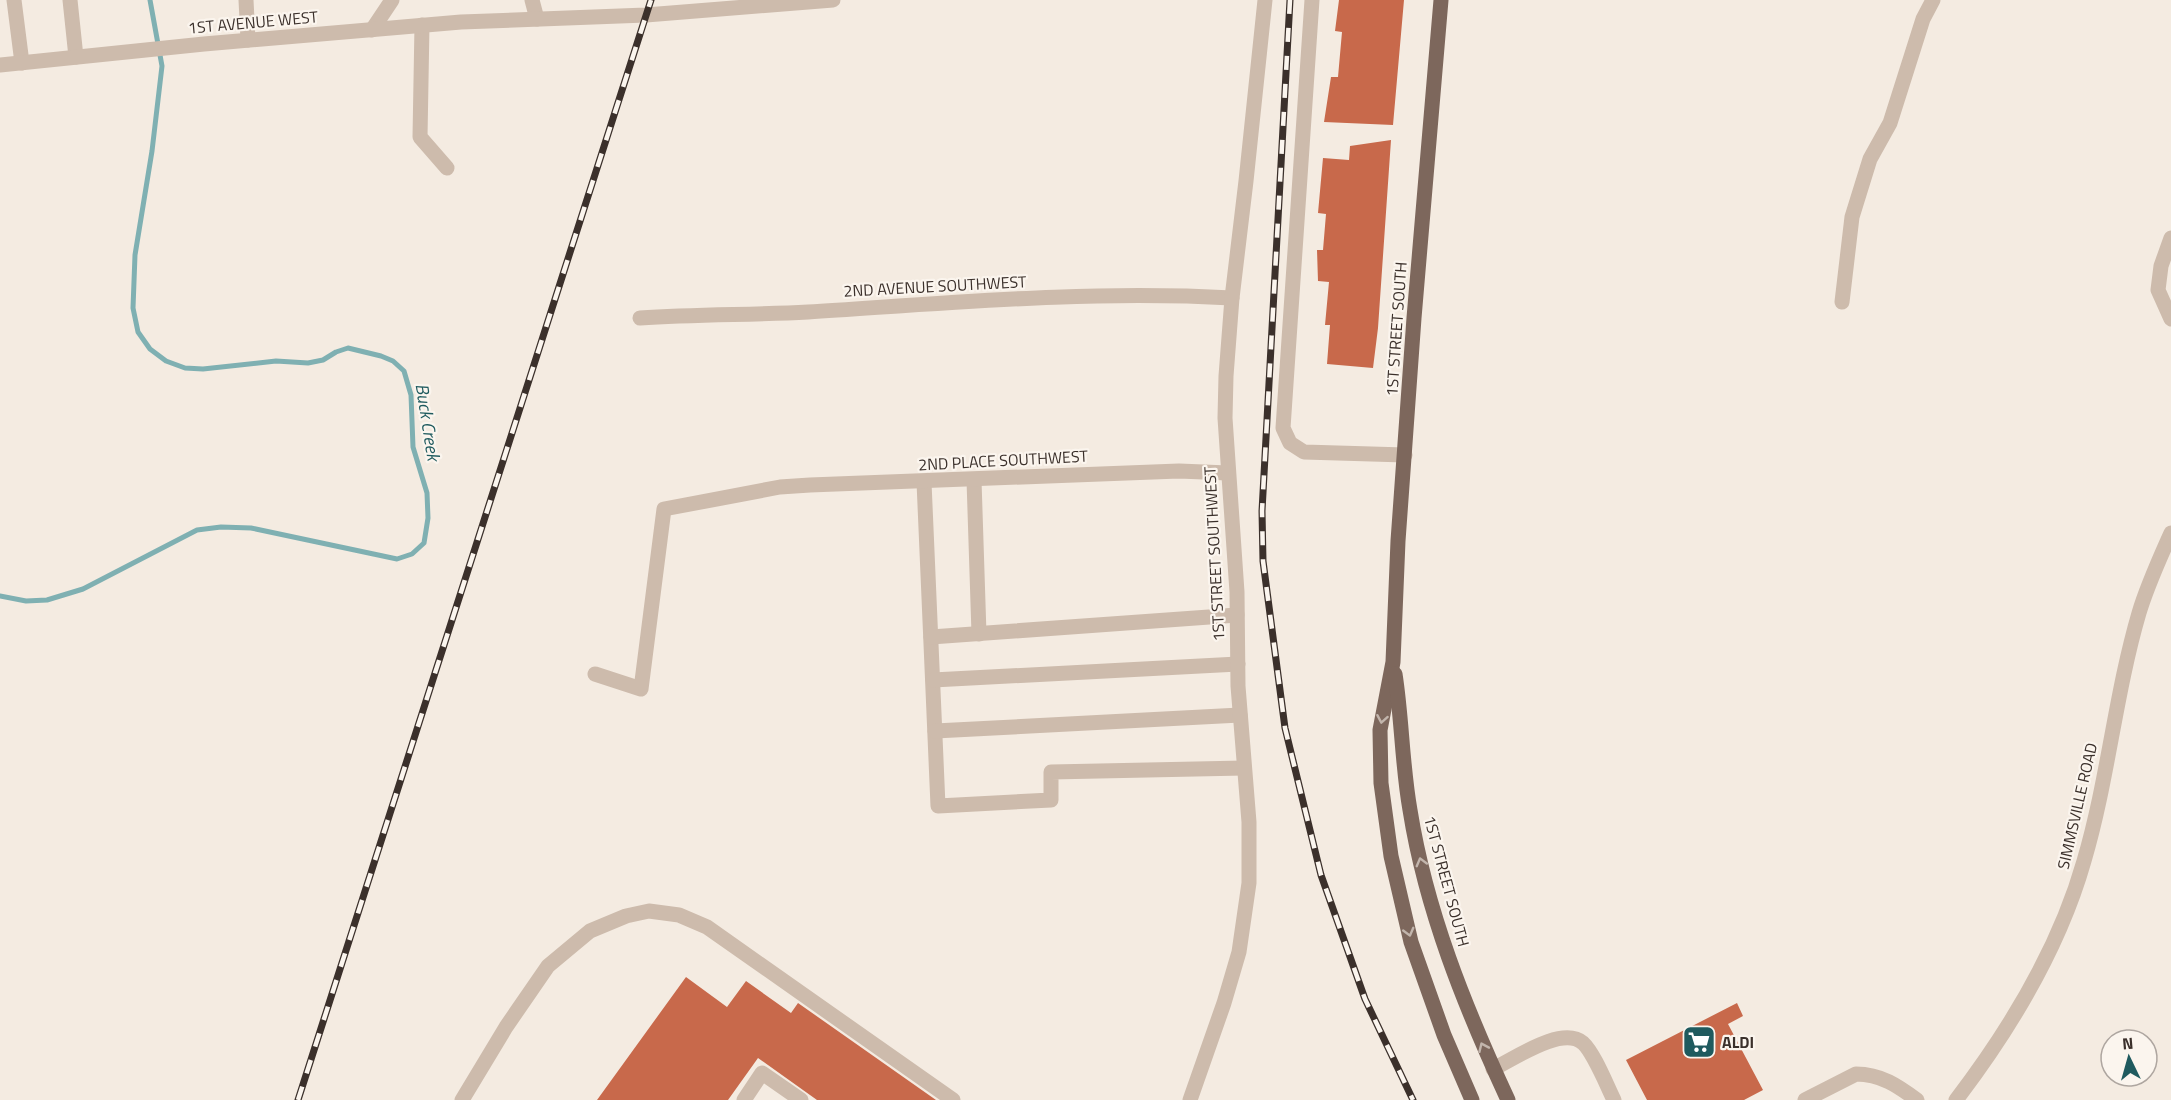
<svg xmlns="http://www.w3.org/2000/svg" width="2171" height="1100" viewBox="0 0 2171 1100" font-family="'Titillium Web',sans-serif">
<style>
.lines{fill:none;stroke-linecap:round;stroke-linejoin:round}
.stream{stroke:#7fb0b2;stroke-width:5}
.building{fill:#c8694b}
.minor{stroke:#cdbbac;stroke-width:15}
.major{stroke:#7d675c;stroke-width:15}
.rail-casing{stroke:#3b302b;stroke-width:7}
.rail{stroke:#fbf5ee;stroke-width:4.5;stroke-dasharray:14;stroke-linecap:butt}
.oneway{stroke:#c2b5ac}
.labels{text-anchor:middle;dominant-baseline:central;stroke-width:4.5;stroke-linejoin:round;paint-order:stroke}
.street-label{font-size:16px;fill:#3b302b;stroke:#fbf5ee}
.poi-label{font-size:16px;font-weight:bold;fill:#3b302b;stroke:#fbf5ee;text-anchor:start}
.water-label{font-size:18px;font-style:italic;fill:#1f5a5e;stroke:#fbf5ee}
</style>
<rect width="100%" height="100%" fill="#f4ebe1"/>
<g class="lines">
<polyline class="stream" points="0,596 26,601 47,600 83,589 197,530 221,527 251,528 397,559 412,554 424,543 428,518 427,493 413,447 411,395 404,371 393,361 381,356 348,348 336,352 323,360 308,363 276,361 203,369 185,368 166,361 150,349 138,332 133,308 135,255 152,151 162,66 150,0"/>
</g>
<g class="building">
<polygon points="1339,0 1404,0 1393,125 1324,122 1331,77 1338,77 1342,32 1335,31"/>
<polygon points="1391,140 1378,328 1373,368 1327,364 1330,325 1325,325 1329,282 1318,281 1317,250 1323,250 1326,214 1318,213 1323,158 1349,160 1350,146"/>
<polygon points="686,977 727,1007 746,981 791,1013 798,1003 936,1100 817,1100 758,1058 728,1100 597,1100"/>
<polygon points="1737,1003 1743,1016 1728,1024 1763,1090 1744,1100 1647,1100 1626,1060"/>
</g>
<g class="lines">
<g class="minor">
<polyline points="14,0 22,63"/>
<polyline points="70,0 76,57"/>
<polyline points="246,0 248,40"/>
<polyline points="532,0 537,19"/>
<polyline points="1312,0 1283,428 1290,443 1304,452 1405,455"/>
<polyline points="422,25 420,137 447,168"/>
<polyline points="372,30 392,0"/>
<polyline points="0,65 204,44 461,22 646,15 833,0"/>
<polyline points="2171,238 2161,266 2158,290 2171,319"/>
<polyline points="1842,302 1852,217 1870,159 1890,123 1923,19 1933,0"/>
<path d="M640 318C696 314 752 315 808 312 950 303 1090 290 1232 298"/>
<polyline points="974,480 979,634"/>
<polyline points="924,482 938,806 1051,800 1051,772 1244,768"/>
<polyline points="931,637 1237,615"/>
<polyline points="595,674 641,689 664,509 780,487 810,485 1179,471 1228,473"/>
<polyline points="933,680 1238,664"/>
<polyline points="935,731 1240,715"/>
<path d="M1493 1069C1514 1059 1562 1025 1583 1043 1594 1053 1607 1086 1614 1100"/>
<polyline points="462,1100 506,1027 548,966 590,931 626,916 649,911 679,915 707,927 953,1100"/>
<polyline points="744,1100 762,1073 801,1100"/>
<polyline points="1190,1100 1224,1003 1239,952 1249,883 1249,822 1238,686 1237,592 1225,418 1226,376 1232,298 1246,181 1265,0"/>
<path d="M1805 1100 1856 1074C1881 1074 1898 1086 1917 1100"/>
<path d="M1956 1100C2011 1028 2059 949 2084 861 2108 780 2115 695 2139 613 2147 586 2159 560 2171 533"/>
</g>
<g class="major">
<polyline points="1441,0 1414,318 1398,541 1393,662 1380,730 1381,783 1391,856 1411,942 1444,1035 1472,1100"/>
<path d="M1395 674C1402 719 1402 765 1410 810 1426 911 1465 1007 1508 1100"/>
</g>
<defs>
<g id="rail">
<polyline points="1290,0 1262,511 1263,561 1285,728 1321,875 1365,999 1413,1100"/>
<polyline points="298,1100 651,0"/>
</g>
</defs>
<use href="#rail" class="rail-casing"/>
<use href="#rail" class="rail"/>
</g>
<defs><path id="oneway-chevron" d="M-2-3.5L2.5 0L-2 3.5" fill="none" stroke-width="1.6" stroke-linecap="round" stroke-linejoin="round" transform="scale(1.5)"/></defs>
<g class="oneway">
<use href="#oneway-chevron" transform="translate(1382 719) rotate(100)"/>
<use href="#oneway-chevron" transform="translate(1421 862) rotate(-105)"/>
<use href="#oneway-chevron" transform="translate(1409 932) rotate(75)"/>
<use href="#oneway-chevron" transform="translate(1483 1047) rotate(-114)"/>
</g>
<defs>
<symbol id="supermarket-square" viewBox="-11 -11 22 22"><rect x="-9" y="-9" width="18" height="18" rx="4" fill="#1f5a5e" stroke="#fbf5ee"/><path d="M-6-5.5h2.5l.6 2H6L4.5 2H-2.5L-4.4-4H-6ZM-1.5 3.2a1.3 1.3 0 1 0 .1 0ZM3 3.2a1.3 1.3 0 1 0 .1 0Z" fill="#fff"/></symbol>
</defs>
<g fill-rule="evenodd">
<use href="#supermarket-square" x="1680" y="1023" width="38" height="38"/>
</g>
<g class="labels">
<g class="street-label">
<text transform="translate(253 22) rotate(-5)">1ST AVENUE WEST</text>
<text transform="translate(935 286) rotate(-3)">2ND AVENUE SOUTHWEST</text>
<text transform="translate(1396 329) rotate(-86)">1ST STREET SOUTH</text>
<text transform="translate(1003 460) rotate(-3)">2ND PLACE SOUTHWEST</text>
<text transform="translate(1214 554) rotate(-93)">1ST STREET SOUTHWEST</text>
<text transform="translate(2077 806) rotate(-77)">SIMMSVILLE ROAD</text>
<text transform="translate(1447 881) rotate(75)">1ST STREET SOUTH</text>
</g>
<g class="poi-label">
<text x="1722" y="1042">ALDI</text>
</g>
<g class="water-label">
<text transform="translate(428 422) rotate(81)">Buck Creek</text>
</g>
</g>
<g transform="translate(2129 1058) rotate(355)"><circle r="28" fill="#fbf5ee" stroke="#aea6a0" stroke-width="1.5"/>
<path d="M0-4.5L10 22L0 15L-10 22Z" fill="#1f5a5e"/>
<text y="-9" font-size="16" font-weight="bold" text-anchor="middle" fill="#3b302b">N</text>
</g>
</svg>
